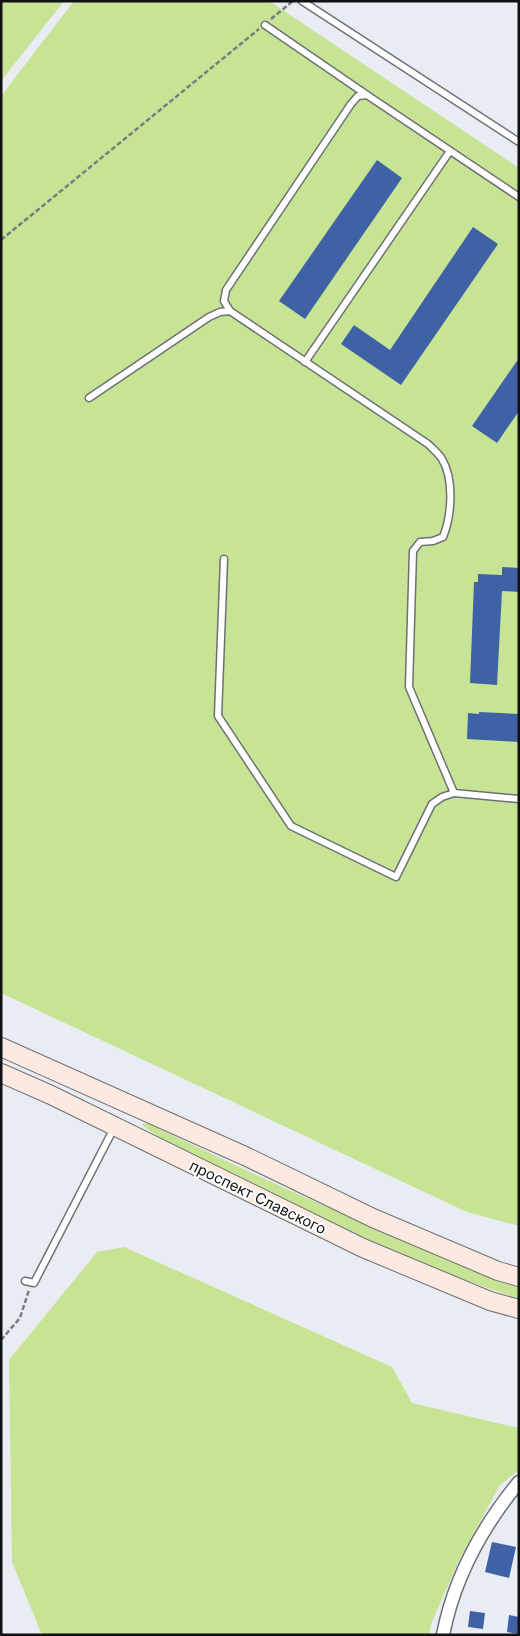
<svg xmlns="http://www.w3.org/2000/svg" width="520" height="1636" viewBox="0 0 520 1636" font-family="Inter,sans-serif">
<style>
.green{fill:#c7e495}
.building{fill:#3e62a5}
.lines{fill:none;stroke-linecap:round;stroke-linejoin:round}
.service-casing{stroke:#6d7075;stroke-width:9}
.minor-casing{stroke:#6d7075;stroke-width:15}
.secondary-casing{stroke:#6d7075;stroke-width:20}
.path{stroke:#797b7f;stroke-width:2.5;stroke-dasharray:5 2.5;stroke-linecap:butt}
.service{stroke:#fff;stroke-width:6}
.minor{stroke:#fff;stroke-width:12}
.secondary{stroke:#fceae1;stroke-width:18}
.labels{text-anchor:middle;dominant-baseline:central;stroke-width:4;stroke-linejoin:round;paint-order:stroke}
.street-label{font-size:15px;fill:#101113;stroke:#fff}
</style>
<rect width="100%" height="100%" fill="#e9ecf2"/>
<g class="green">
<polygon points="1,1 64,1 1,81"/>
<polygon points="74,1 269,1 519,168 519,1226 467,1212 1,993 1,96"/>
<path d="M148 1123C269 1183 392 1238 519 1283V1299L434 1269 363 1237 217 1168 158 1137 141 1124Z"/>
<polygon points="124,1247 392,1367 412,1403 519,1428 519,1470 500,1485 459,1560 431,1624 429,1635 42,1635 12,1562 9,1360 97,1252"/>
</g>
<g class="building">
<polygon points="377,160 402,178 305,319 279,301"/>
<polygon points="473,227 498,244 401,385 341,344 354,325 390,350"/>
<polygon points="519,358 519,411 497,443 472,426"/>
<polygon points="502,567 519,568 519,592 502,591 497,685 470,683 474,582 478,582 478,574 502,575"/>
<polygon points="479,712 519,714 519,742 467,739 468,713 479,714"/>
<polygon points="492,1542 516,1547 509,1578 485,1572"/>
<polygon points="470,1611 485,1613 483,1629 468,1627"/>
<polygon points="509,1615 519,1617 519,1634 507,1632"/>
</g>
<g class="lines">
<defs>
<g id="service">
<polyline points="302,1 519,142"/>
<polyline points="265,25 367,95"/>
<path d="M519 197 367 95 358 96 351 104 226 290 224 301 230 311 428 444C433 449 439 454 442 459 454 479 452 515 443 537L433 541 420 542 413 551 409 687 454 793 519 799"/>
<polyline points="305,362 450,151"/>
<polyline points="89,398 209,317 220,312 230,311"/>
<polyline points="224,559 218,716 291,826 396,877 432,804 442,797 454,793"/>
<polyline points="25,1281 34,1283 114,1128"/>
</g>
<path id="minor" d="M443 1635C454 1578 482 1527 519 1482"/>
<g id="secondary">
<polyline points="1,1047 245,1156 373,1218 498,1271 519,1277"/>
<polyline points="1,1073 51,1095 363,1248 490,1301 519,1309"/>
</g>
</defs>
<use href="#service" class="service-casing"/>
<use href="#minor" class="minor-casing"/>
<use href="#secondary" class="secondary-casing"/>
<g class="path">
<polyline points="271,19 293,1"/>
<polyline points="1,240 259,29"/>
<polyline points="1,1340 20,1318 29,1290"/>
</g>
<use href="#service" class="service"/>
<use href="#minor" class="minor"/>
<use href="#secondary" class="secondary"/>
</g>
<g class="labels">
<g class="street-label">
<text transform="translate(258 1197) rotate(26)">проспект Славского</text>
</g>
</g>
<rect width="520" height="1636" fill="none" stroke="#101113" stroke-width="5"/>
</svg>
